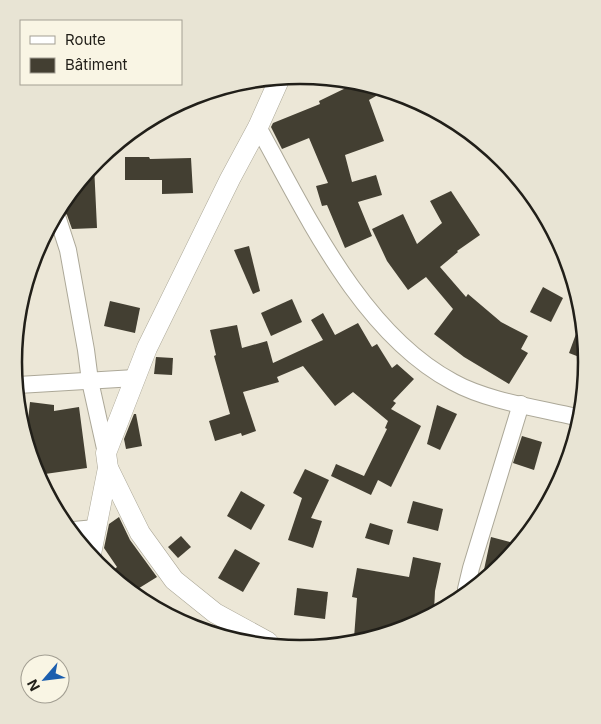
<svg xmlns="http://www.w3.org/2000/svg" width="601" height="724" viewBox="0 0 601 724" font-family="Inter,sans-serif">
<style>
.building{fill:#433f32}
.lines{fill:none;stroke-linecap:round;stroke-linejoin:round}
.minor-casing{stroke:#aca898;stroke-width:18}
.tertiary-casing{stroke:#aca898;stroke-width:21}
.minor{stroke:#fff;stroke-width:16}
.tertiary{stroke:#fff;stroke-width:20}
.rim{fill:none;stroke:#211f19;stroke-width:2.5}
</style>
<rect width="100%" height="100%" fill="#ece7d7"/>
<g class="building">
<polygon points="352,85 383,92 369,100 384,141 345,155 352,182 376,175 382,195 358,202 372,236 345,248 327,205 322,206 316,186 328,183 309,138 282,149 271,127 273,123 320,104 319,101"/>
<polygon points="125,157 149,157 150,159 191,158 193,193 162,194 162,180 125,180"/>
<polygon points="94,165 97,228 72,229 67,215 63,211"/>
<polygon points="451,191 480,235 457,251 458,252 440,267 466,297 468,294 501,322 528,336 521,349 528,353 509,384 464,357 434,334 453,309 426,277 408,290 387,261 372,229 403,214 417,244 442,223 430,201"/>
<polygon points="249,246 260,291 253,294 234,250"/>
<polygon points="543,287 563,298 551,322 530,312"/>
<polygon points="292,299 302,322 271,336 261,313"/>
<polygon points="110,301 140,308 135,333 104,326"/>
<polygon points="323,313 335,335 358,323 372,347 377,344 392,368 397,364 414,379 393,401 396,403 391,409 421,426 391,487 378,480 371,495 331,476 336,464 364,476 387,429 385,428 388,421 353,392 335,406 303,366 277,377 279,382 243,392 256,431 242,436 241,433 215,441 209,421 230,414 214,356 216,355 210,330 237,325 242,348 267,341 273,363 323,340 311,320"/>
<polygon points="580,323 586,355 587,360 569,353"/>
<polygon points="156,357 173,358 172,375 154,374"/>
<polygon points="30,402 54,405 54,411 79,407 87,468 38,475 35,471 27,430"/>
<polygon points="437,405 457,414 440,450 427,444"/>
<polygon points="134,414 136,414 142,446 126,449 124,439"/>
<polygon points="522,436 542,442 534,470 513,463"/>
<polygon points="305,469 329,480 311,518 322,521 313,548 288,540 302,498 293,493"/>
<polygon points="241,491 265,505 251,530 227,516"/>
<polygon points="413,501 443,509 438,531 407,523"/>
<polygon points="119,517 130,540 157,577 136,590 110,573 117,567 104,548 109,524"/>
<polygon points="370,523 393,530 389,545 365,538"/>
<polygon points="181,536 191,547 178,558 168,547"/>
<polygon points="491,537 517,544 503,565 482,579"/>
<polygon points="235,549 260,563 243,592 218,578"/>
<polygon points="413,557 441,563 435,591 434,611 410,627 354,638 357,598 352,597 357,568 409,577"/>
<polygon points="297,588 328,592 325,619 294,615"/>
</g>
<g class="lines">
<defs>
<g id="minor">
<path d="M258 127C307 215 361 333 453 382 487 401 538 408 576 417"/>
<polyline points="58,219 68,250 86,350 90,381 106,453"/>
<polyline points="18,385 135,378"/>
<polyline points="74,530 95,528"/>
<polyline points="466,589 471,568 521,404"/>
</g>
<g id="tertiary">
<polyline points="91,554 108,468"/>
<polyline points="268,642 215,613 174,580 140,533 108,468 106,453 147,348 230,179 258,127 279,80"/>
</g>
</defs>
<use href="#minor" class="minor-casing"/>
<use href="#tertiary" class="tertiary-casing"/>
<use href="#minor" class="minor"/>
<use href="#tertiary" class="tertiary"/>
</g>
<path d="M0 0H601V724H0ZM22 362a278 278 0 1 1 556 0a278 278 0 1 1-556 0Z" fill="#e8e4d4" fill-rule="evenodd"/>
<path class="rim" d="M22 362a278 278 0 1 1 556 0a278 278 0 1 1-556 0Z"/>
<rect x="20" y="20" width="162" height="65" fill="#f9f5e4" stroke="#a39f93"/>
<rect x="30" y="36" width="25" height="8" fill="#ffffff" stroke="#a39f93"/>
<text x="65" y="45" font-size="15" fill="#211f19">Route</text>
<rect x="30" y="58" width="25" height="15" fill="#433f32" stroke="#a39f93"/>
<text x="65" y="70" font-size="15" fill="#211f19">Bâtiment</text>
<g transform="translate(45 679) rotate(242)"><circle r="24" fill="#f9f5e4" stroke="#a39f93"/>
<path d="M0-4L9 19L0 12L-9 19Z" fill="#1b5eae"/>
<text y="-8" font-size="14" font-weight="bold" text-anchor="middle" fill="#211f19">N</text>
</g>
</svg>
